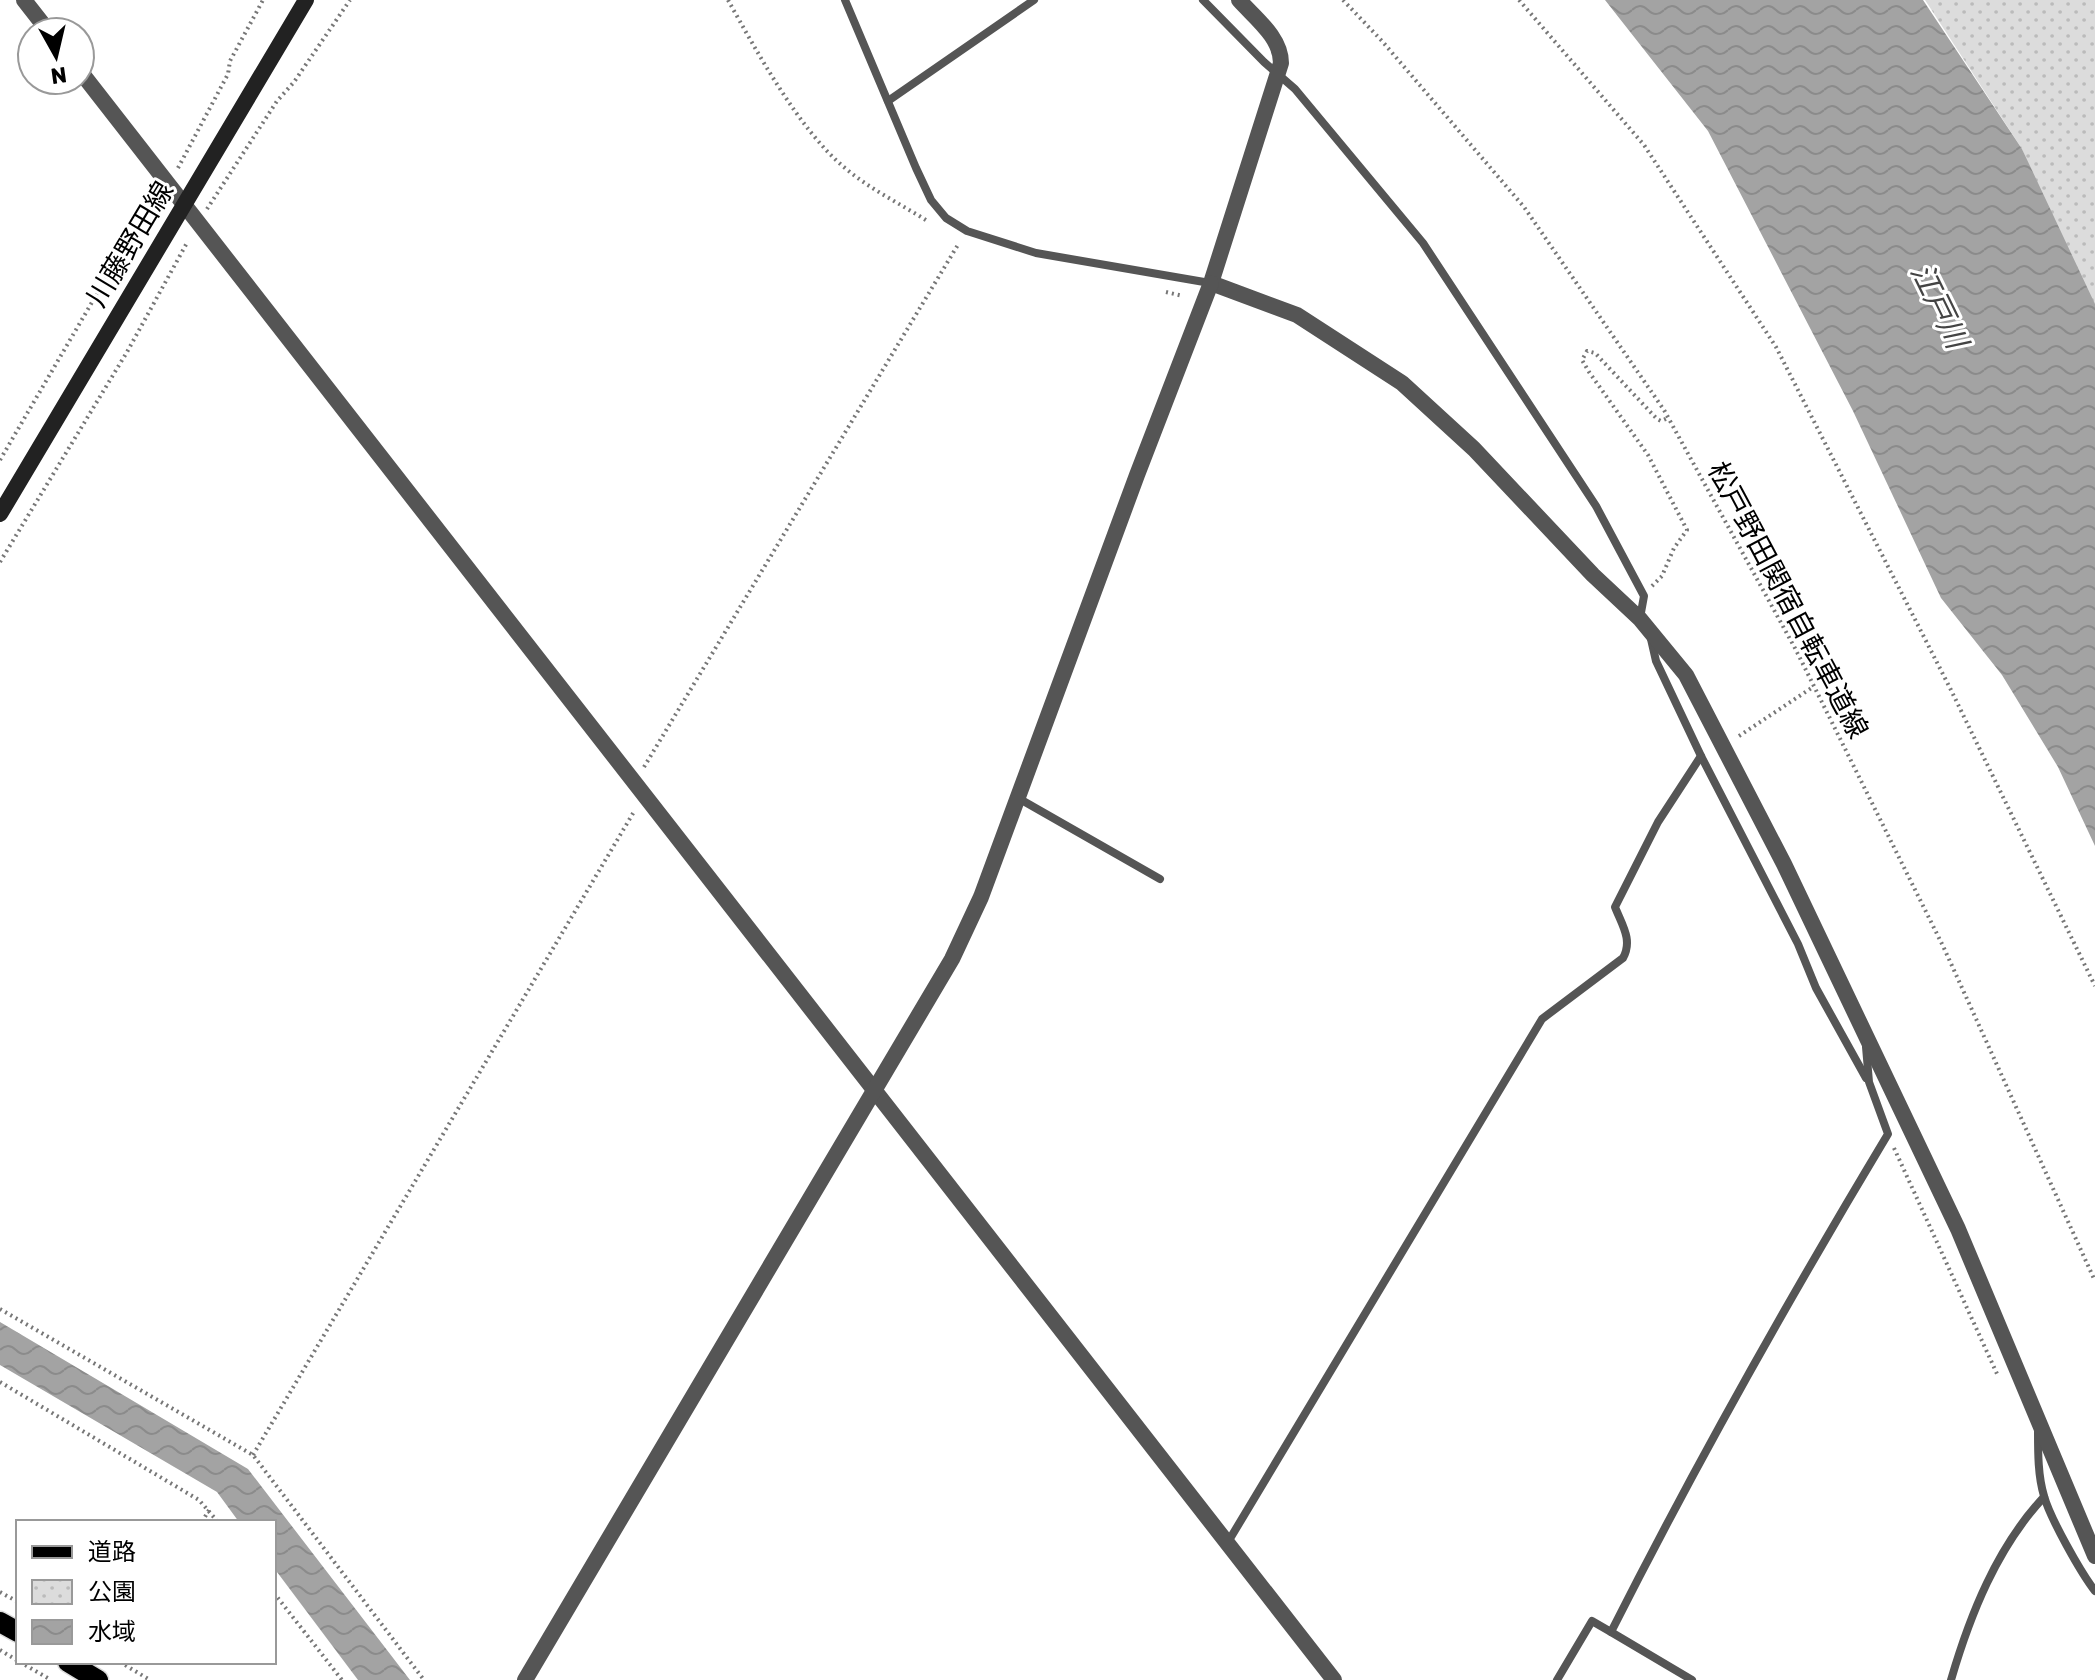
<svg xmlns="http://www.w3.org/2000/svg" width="2095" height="1680" viewBox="0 0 2095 1680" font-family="Rubik,'Noto Sans JP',sans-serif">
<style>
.park{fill:url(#park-dots)}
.water{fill:url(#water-waves)}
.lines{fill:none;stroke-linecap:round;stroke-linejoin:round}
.primary-casing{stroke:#dbdbdb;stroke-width:23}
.path{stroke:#777;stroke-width:4;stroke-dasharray:2 4;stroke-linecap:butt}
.service{stroke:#555;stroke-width:8}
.minor{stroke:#555;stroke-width:16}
.tertiary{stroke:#555;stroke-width:16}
.secondary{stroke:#222;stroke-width:16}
.primary{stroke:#000;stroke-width:20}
.labels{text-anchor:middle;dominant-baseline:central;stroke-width:6;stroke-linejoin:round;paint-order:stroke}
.street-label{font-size:28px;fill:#000;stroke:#fff}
.water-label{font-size:30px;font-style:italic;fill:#444;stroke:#fff}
</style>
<defs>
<pattern id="park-dots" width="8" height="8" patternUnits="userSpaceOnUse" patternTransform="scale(2)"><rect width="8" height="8" fill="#dcdcdc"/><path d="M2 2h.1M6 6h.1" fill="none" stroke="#bbb" stroke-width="1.8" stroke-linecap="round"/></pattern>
<pattern id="water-waves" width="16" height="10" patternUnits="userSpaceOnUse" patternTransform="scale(2)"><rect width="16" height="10" fill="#a3a3a3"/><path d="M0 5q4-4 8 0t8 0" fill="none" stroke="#8b8b8b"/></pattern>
</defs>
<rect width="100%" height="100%" fill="#fff"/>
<polygon class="park" points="1925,0 2095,0 2095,320 2022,149"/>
<g class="water">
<polygon points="1605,0 1923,0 2022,149 2095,304 2095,846 2058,767 2002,675 1941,598 1853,411 1708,131"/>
<polygon points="0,1322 248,1469 410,1680 358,1680 274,1568 274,1522 239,1522 217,1492 0,1365"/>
</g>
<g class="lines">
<defs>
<g id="primary">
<polyline points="0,1622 18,1632"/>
<polyline points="68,1662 98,1680"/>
</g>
</defs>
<use href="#primary" class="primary-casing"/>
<g class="path">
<path d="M728 0C757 52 800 131 845 168 871 190 901 204 929 222"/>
<polyline points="1343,0 1382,41 1524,207 1664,410 1796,650 1943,946 2095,1281"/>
<polyline points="1519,0 1644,145 1776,347 1950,688 2095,986"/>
<polyline points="178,168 228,74 230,61 263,0"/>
<polyline points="207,209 277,101 294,82 350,0"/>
<polyline points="1166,292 1183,296"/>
<polyline points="0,460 133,232 159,200"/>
<polyline points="0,562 127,352 188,241"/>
<polyline points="1652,586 1662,576 1674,548 1687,530 1648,455 1589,372 1582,360 1587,351 1595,353 1657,419 1661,421 1668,418"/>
<polyline points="1739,736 1813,687"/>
<polyline points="644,767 959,243"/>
<polyline points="1894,1148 1998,1376"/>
<polyline points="0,1309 253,1455 424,1680"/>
<polyline points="0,1382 199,1500 218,1522"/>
<polyline points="253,1455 635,810"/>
<polyline points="202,1522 209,1510"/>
<polyline points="0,1592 18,1602"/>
<polyline points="274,1593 342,1680"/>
<polyline points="0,1650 18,1661"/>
<polyline points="20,1662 51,1680"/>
<polyline points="120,1662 150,1680"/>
</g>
<g class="service">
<polyline points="845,0 916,168 931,200 946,218 967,231 1036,253 1210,283"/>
<polyline points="1203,0 1264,62 1295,89 1423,243 1596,506 1644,596 1640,618"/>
<polyline points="888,101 1034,0"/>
<polyline points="1651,639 1656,661 1701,756 1798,944 1816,988 1866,1078"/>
<polyline points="1018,798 1160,879"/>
<path d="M2038 1432C2038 1453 2038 1476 2044 1496 2050 1518 2081 1573 2095 1591"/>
<path d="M1228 1542 1542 1019 1623 958C1633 940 1622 925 1615 907L1658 822 1701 756"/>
<polyline points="1557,1680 1592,1621 1611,1632"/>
<path d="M1692 1680 1611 1632C1697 1462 1790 1297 1888 1134L1869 1082 1866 1047"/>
<path d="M1951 1680C1970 1615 1997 1547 2044 1497"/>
</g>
<g class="minor">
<polyline points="24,0 49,32"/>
<path d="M1239 0C1255 18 1281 37 1281 63L1211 283 1297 315 1402 383 1474 449 1593 575 1640 619 1686 675 1784 864 1958 1229 2095 1556"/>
<polyline points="80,71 1334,1680"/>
</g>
<polyline class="tertiary" points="525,1680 952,959 981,897 1137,475 1211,283"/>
<polyline class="secondary" points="0,514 306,0"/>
<use href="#primary" class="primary"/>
</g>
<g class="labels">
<g class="street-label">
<text transform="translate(130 244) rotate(-59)">川藤野田線</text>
<text transform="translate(1788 600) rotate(62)">松戸野田関宿自転車道線</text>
</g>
<g class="water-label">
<text transform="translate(1939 306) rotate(64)">江戸川</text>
</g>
</g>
<rect x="16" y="1520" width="260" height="144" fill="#ffffff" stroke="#999999" stroke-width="2"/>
<rect x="32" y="1546" width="40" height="12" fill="#000000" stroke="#999999" stroke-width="2"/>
<text x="88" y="1560" font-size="24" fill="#000000">道路</text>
<rect x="32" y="1580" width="40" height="24" fill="url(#park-dots)" stroke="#999999" stroke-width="2"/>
<text x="88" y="1600" font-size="24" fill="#000000">公園</text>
<rect x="32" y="1620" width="40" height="24" fill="url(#water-waves)" stroke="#999999" stroke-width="2"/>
<text x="88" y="1640" font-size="24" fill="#000000">水域</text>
<g transform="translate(56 56) rotate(172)"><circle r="38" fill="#ffffff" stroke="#999999" stroke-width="2"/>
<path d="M0-6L14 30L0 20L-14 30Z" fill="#000000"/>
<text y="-12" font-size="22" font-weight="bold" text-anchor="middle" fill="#000000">N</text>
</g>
</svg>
